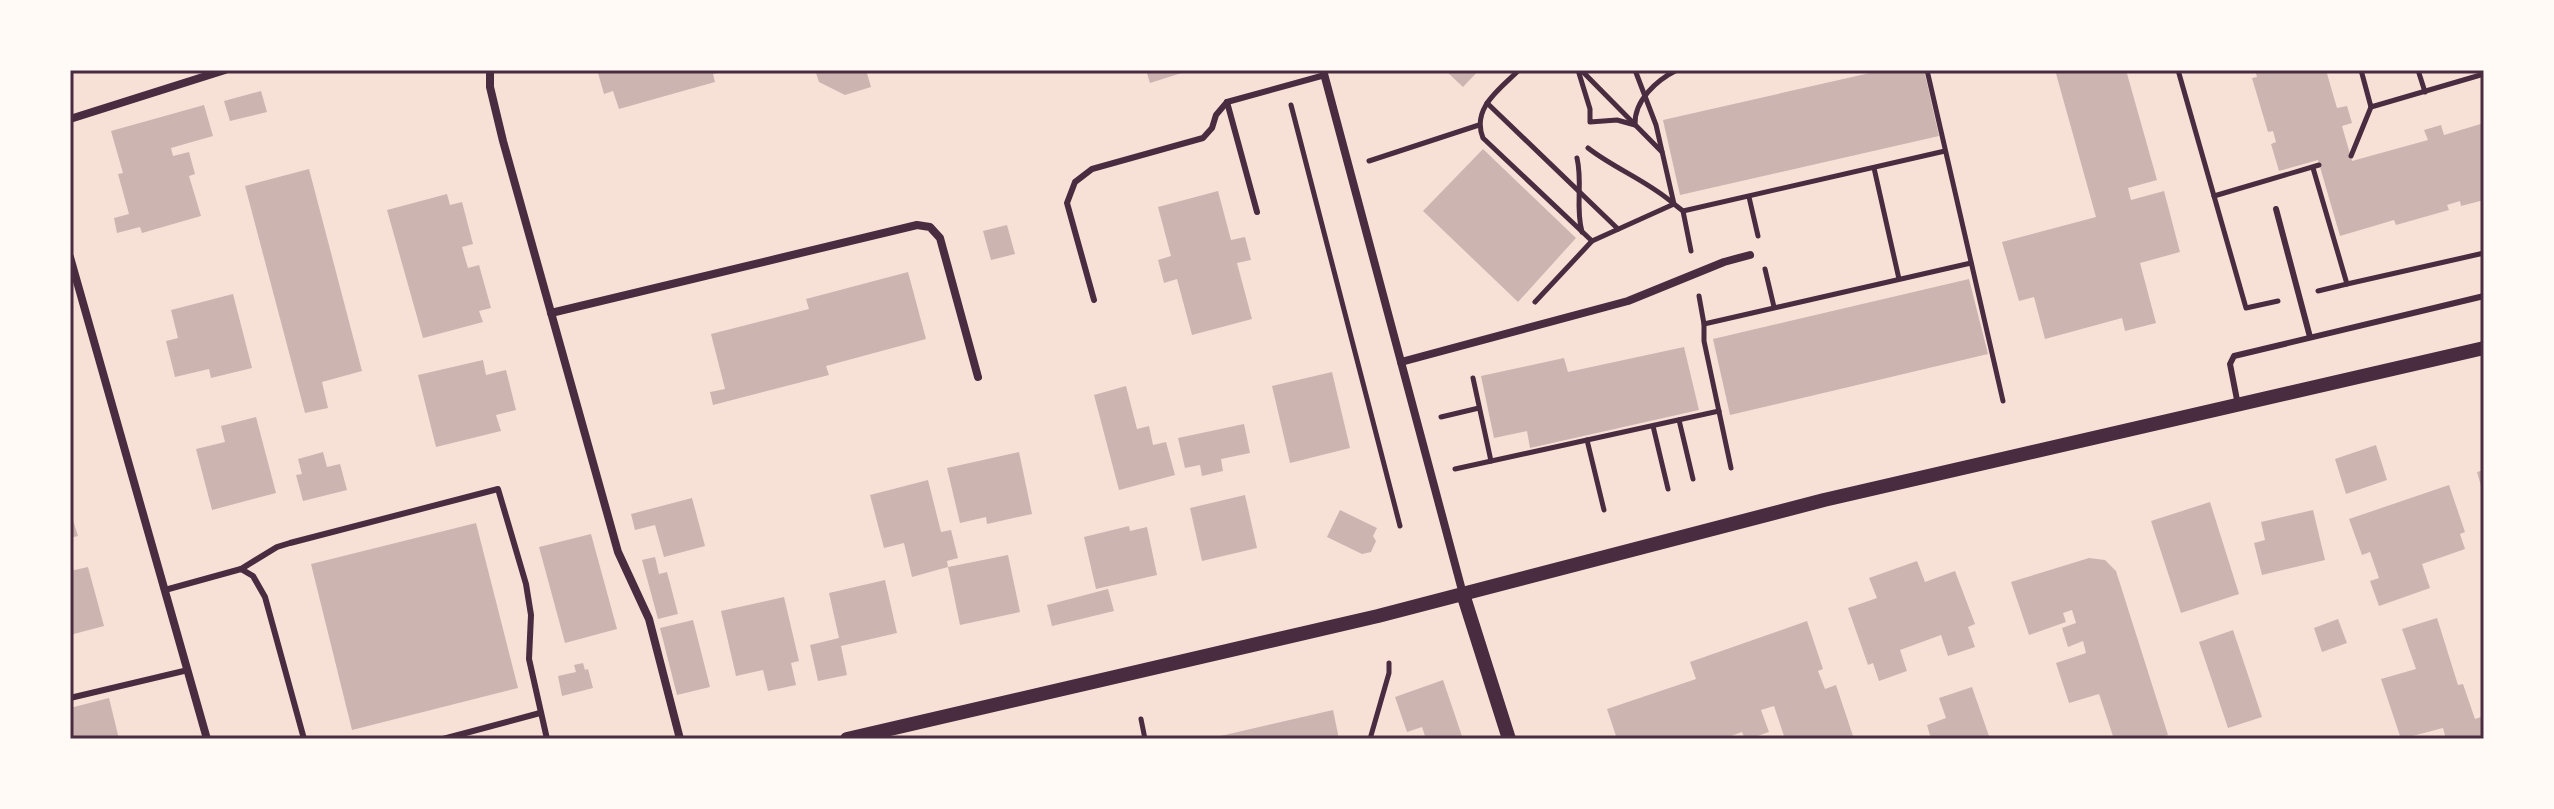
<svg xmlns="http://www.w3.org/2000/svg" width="2554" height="809" viewBox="0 0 2554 809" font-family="Arial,sans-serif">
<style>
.building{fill:#ccb4b1}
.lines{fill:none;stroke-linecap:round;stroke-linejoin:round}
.path{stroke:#4a2c40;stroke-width:5}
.service{stroke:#4a2c40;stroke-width:6}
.minor{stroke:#4a2c40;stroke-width:8}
.tertiary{stroke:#4a2c40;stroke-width:14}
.neatline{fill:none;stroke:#4a2c40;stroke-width:3}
</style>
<rect width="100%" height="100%" fill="#f7e1d7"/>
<g class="building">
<polygon points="607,70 724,70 725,71 713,74 715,82 619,109 613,91 604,94 598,73"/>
<polygon points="815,70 866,70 871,87 845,95 819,82"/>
<polygon points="1146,70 1188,70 1188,71 1150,83"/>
<polygon points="1445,70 1479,70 1463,87"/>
<polygon points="1883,70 1924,70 1939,136 1680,195 1663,120"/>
<polygon points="2055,70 2126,70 2157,180 2128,188 2131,200 2164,191 2180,252 2140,263 2156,323 2125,331 2122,318 2045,339 2034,297 2019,301 2002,242 2096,217"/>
<polygon points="2255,70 2326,70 2337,108 2347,106 2352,123 2342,126 2352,161 2428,140 2424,130 2441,125 2444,135 2484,123 2484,200 2461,206 2460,201 2447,205 2449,210 2396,225 2394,220 2340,236 2318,160 2279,171 2271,144 2276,142 2273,131 2268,132 2252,78 2257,77"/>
<polygon points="261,91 267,112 230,121 224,101"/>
<polygon points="204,105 213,136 171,148 173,156 189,152 195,174 189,176 201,216 142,233 140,227 117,233 114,218 129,214 118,174 123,173 111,131"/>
<polygon points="1483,149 1576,238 1518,302 1423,211"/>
<polygon points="309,169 362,371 322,382 328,408 305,413 245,186"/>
<polygon points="1218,191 1231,240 1245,237 1251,260 1237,263 1252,319 1192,335 1177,279 1164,283 1158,260 1171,256 1158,207"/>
<polygon points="447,194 450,205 462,202 473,244 462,247 465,258 468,268 479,265 491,308 479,311 483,322 423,338 387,210"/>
<polygon points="1007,225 1015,254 991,260 983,231"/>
<polygon points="908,272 926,339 826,366 829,375 713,405 710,392 725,389 711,334 809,309 806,299"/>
<polygon points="1969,279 1988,354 1730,415 1713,339"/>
<polygon points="233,294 252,368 211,378 209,369 175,377 166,341 178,338 171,310"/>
<polygon points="1684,347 1699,410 1530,448 1527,431 1494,438 1481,376 1564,358 1568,372"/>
<polygon points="483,360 486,375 506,370 516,410 496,415 501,431 436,447 418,375"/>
<polygon points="1332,372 1350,448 1290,463 1272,386"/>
<polygon points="1126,386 1137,429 1149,426 1153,445 1166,442 1175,475 1119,490 1094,395"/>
<polygon points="256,417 276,493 212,510 196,449 225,442 221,426"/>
<polygon points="1244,424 1250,453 1221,459 1223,471 1202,476 1200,465 1185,468 1178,438"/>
<polygon points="2376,445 2387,480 2346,494 2335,459"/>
<polygon points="323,452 327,467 340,464 347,490 303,501 296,475 302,474 298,459"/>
<polygon points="1019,452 1032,514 987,524 986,517 960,523 947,468"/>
<polygon points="2484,470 2484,493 2483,493 2477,472"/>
<polygon points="928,480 941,532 951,530 958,558 947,561 948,567 912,577 904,543 884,548 870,495"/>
<polygon points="2449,485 2465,532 2460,534 2465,549 2422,564 2430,588 2379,606 2370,581 2379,578 2370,552 2362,555 2349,519"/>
<polygon points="1245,495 1257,548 1202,561 1190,508"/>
<polygon points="692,498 705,546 664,557 655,525 635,530 631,514"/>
<polygon points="2210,502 2239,594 2181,613 2151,521"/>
<polygon points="1340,510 1377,528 1373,536 1376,541 1371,552 1362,554 1327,537"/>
<polygon points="2313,510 2325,560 2262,575 2254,543 2265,540 2261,522"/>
<polygon points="70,511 78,536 70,538"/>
<polygon points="476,523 518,688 352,730 311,564"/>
<polygon points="1129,526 1130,531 1147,527 1157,575 1096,589 1084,537"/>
<polygon points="591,534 617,629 565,643 539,547"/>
<polygon points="1008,555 1020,612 960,625 948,567"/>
<polygon points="655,557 659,574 667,572 678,614 658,619 642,560"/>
<polygon points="2089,558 2105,560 2116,571 2168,735 2155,739 2114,739 2099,694 2069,703 2056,663 2086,653 2083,641 2068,647 2062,628 2076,623 2072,610 2063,613 2066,622 2029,635 2011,582"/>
<polygon points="1917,561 1925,582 1955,571 1975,624 1968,627 1975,647 1948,656 1941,635 1900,650 1907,671 1879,681 1873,663 1868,665 1848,608 1877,598 1869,578"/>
<polygon points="88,567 104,626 70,635 70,571"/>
<polygon points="885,580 897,633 841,646 847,675 818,681 810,645 839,638 829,593"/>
<polygon points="1108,589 1114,611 1052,626 1047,605"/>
<polygon points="784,597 799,661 791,663 796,685 768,691 763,670 736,676 721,611"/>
<polygon points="2437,618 2458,685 2463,684 2475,719 2484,716 2484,739 2446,739 2443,728 2401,739 2381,679 2416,669 2402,629"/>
<polygon points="2338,619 2347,643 2322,652 2314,628"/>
<polygon points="693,620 710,687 677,695 660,628"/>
<polygon points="1807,621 1823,669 1818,671 1825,689 1836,685 1854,739 1785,739 1774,706 1761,710 1769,732 1749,739 1745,739 1742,732 1723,739 1617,739 1607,709 1696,679 1690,662"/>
<polygon points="2233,630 2262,717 2228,728 2199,642"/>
<polygon points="583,663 585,670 588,669 593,688 562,696 558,676 576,672 574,665"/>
<polygon points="1443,680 1463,739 1426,739 1422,727 1407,732 1395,697"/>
<polygon points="1972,687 1990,739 1931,739 1927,725 1946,718 1939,698"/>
<polygon points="109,698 119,739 70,739 70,708"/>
<polygon points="1333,710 1339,739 1212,739 1212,738"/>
</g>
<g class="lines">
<g class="path">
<path d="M1519 70C1500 89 1471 108 1483 138L1592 241 1674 204C1648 181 1615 169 1588 148"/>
<path d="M1578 70 1590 109V122L1617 120 1635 125C1634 100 1657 80 1677 70"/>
<polyline points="1581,70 1662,152"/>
<polyline points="1635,70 1656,125 1674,204 1683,211 1945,151"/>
<polyline points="1927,70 2003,401"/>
<polyline points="2178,70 2246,308 2278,301"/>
<polyline points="2361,70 2371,107 2484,74"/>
<polyline points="2418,70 2425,92"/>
<polyline points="1487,103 1618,229"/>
<polyline points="1291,105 1400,526"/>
<polyline points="2351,156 2371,107"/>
<path d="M1577 158C1583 183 1575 207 1582 232"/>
<polyline points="1369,161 1479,125"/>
<polyline points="1874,168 1899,279"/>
<polyline points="2313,168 2347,284 2318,291"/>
<polyline points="2214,196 2319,165"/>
<polyline points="1749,197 1758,236"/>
<polyline points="1683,211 1691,251"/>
<polyline points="1765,269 1774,307"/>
<polyline points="2347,284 2484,253"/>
<polyline points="1699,296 1704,324 1704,341 1731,468"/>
<polyline points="1535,302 1592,241"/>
<polyline points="1704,324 1971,263"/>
<polyline points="1473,378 1491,461"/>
<polyline points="1441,417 1479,408"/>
<polyline points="1679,420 1693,479"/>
<polyline points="1653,426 1668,489"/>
<polyline points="1587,440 1604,510"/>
<polyline points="1455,469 1719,411"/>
<polyline points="1141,719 1145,739"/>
<polyline points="1370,739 1389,673 1389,663"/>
</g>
<g class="service">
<polyline points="1227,102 1257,212"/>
<polyline points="2276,209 2310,337"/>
<polyline points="1094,300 1067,203 1075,182 1092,169 1203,138 1212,128 1216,115 1227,102 1325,75"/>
<polyline points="2238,405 2230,364 2234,356 2484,296"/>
<polyline points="241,569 277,547 290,543 498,489 526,584 531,615 529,659 547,739"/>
<polyline points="165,590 241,569 253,576 265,597 304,739"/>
<polyline points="70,698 188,670"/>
<polyline points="443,739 540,713"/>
</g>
<g class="minor">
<polyline points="490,70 490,87 503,141 618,552 649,619 680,739"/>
<polyline points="1323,70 1463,594"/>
<polyline points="70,119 225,70"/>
<polyline points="70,257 207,739"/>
<polyline points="551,313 917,225 930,227 940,238 978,377"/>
<polyline points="1401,362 1628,301 1724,262 1750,255"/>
</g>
<g class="tertiary">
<polyline points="1463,594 1509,739"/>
<polyline points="847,739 1378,616 1824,500 2484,348"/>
</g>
</g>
<rect width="2554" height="809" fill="none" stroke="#fffaf5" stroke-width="144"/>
<rect x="72" y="72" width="2410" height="665" class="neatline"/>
</svg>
